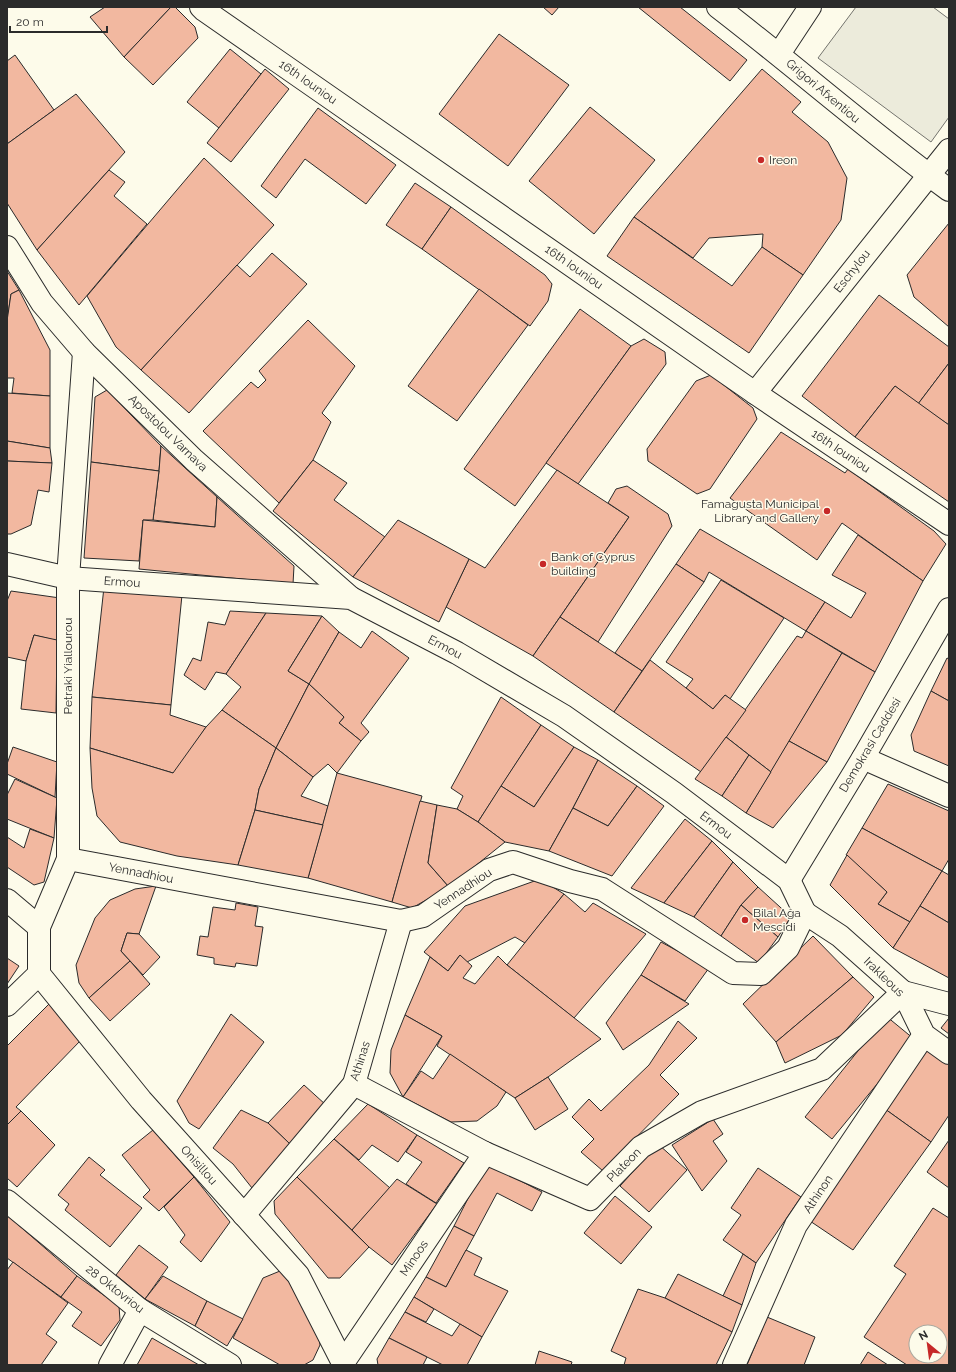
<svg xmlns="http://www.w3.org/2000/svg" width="956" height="1372" viewBox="0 0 956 1372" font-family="Raleway,sans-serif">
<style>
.green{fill:#ecebdb;stroke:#74746e}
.building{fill:#f2b8a0;stroke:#2b2b2b;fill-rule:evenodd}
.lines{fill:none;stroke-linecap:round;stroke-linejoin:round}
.minor-casing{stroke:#2b2b2b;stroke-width:24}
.minor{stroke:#fdfbea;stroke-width:22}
.poi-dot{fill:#c62828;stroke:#fdfbea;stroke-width:1.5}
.labels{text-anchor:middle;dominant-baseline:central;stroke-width:3;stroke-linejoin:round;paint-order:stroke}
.street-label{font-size:12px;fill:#2b2b2b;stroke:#fdfbea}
.poi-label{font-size:12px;fill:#2b2b2b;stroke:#fdfbea;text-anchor:start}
</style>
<rect width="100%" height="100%" fill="#fdfbea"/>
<polygon class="green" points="856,7 933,7 949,19 949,117 931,142 818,58"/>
<g class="building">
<polygon points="105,7 171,7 124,57 90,17"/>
<polygon points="171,7 175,7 195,27 198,38 153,85 124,57"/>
<polygon points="543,7 559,7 552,15"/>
<polygon points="638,7 680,7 747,60 730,81"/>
<polygon points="499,34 569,85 508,166 439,114"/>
<polygon points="230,49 261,74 219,128 187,102"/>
<polygon points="15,55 54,110 7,144 7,61"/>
<polygon points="265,69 289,89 231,162 207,143"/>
<polygon points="762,69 801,102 792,112 828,142 847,178 841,220 803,275 762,247 763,234 709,238 693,258 634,217"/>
<polygon points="76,94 125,152 37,250 7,203 7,144"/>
<polygon points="590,107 655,160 594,234 529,181"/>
<polygon points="318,108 396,165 366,204 305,159 276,198 261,186"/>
<polygon points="204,158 274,225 141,370 116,347 87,296"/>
<polygon points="109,170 125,182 114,196 147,224 79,305 37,250"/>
<polygon points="415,183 451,207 422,249 386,225"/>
<polygon points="451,207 545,275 552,284 548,301 530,326 422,249"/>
<polygon points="634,217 732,286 762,247 803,275 749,353 607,256"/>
<polygon points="949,223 949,327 914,297 907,275"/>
<polygon points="272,253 307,284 189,413 141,370 237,265 250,277"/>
<polygon points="7,271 19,290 11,294 7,321"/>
<polygon points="479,289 528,325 457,421 408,386"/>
<polygon points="19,290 50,350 50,396 12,393 14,378 7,378 7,321 11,294"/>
<polygon points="879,295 949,347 949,363 918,404 895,386 855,437 802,396"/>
<polygon points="580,309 631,346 515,506 464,469"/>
<polygon points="308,320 355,366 322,413 331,422 313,460 279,503 203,431 251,382 258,388 266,380 259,371"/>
<polygon points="644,339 665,352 666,364 578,484 546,463 631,346"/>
<polygon points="949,363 949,425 918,404"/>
<polygon points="711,375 753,408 757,419 710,489 697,494 648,461 647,449 696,381"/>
<polygon points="895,386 949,425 949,502 855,437"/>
<polygon points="107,390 161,446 159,471 91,462 95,397"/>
<polygon points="7,393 50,396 50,448 7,441"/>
<polygon points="781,432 845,473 848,469 934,531 946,544 923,581 842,523 817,560 730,498"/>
<polygon points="7,441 50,448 52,463 7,461"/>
<polygon points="161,446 217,497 215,527 153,520 159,471"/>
<polygon points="313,460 347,483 334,500 385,537 353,577 273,511"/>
<polygon points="7,461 52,463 49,492 38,490 31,525 11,534 7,534"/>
<polygon points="91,462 159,471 153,520 143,520 139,561 84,558"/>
<polygon points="557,470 629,517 533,656 446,607 469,559 485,568"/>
<polygon points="627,486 668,514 672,526 598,642 560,617 629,517 608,503 616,489"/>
<polygon points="217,497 294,566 293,584 139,569 143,520 215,527"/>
<polygon points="398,520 469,559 439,622 353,577"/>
<polygon points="700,529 825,602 806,631 709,572 704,582 676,564"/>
<polygon points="858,535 923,581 875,672 806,631 825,602 851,618 866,593 832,575"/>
<polygon points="676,564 704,582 642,671 615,653"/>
<polygon points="721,580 784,618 730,699 725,695 713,709 686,688 693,679 666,662"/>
<polygon points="104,587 182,595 171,705 92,697"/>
<polygon points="11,591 60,598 58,641 34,635 26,661 7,657 7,601"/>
<polygon points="230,611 266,613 226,674 216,672 205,690 184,675 193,658 201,661 208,622 225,625"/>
<polygon points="266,613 322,616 288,671 309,684 276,748 222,710 241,687 226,674"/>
<polygon points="322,616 339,632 309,684 288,671"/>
<polygon points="560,617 642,671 614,712 533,656"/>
<polygon points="372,631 409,658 361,723 369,732 361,741 339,723 344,717 309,684 339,632 361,648"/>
<polygon points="806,631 842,653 771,772 726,737 797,636 802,638"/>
<polygon points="34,635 57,640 56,713 21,709 26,661"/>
<polygon points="842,653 875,672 827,762 789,741"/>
<polygon points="947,658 949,659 949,701 931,691"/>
<polygon points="650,660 713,709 725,695 746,710 701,772 614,712"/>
<polygon points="309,684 344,717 339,723 361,741 337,773 328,764 313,777 276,748"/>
<polygon points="931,691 949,701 949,766 914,751 911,735"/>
<polygon points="92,697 171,705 170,715 206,727 175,774 173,773 90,748"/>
<polygon points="501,697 541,725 478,822 457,809 463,796 451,788"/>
<polygon points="222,710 276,748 259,789 255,810 238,865 177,856 120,842 97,816 92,788 90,748 173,773 206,727"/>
<polygon points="541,725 574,747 534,807 501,786"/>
<polygon points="726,737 749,755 722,796 695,779"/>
<polygon points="789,741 827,762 773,828 746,813"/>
<polygon points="13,747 57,762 55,797 7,774 7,764"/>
<polygon points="574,747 598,760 573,808 549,851 505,842 478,822 501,786 534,807"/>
<polygon points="276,748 313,777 301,796 328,806 323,825 255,810 259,789"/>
<polygon points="749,755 771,772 746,813 722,796"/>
<polygon points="598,760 637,786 608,826 573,808"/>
<polygon points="337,773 422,796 392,902 308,878"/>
<polygon points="15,779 57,798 54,838 7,819 7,795"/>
<polygon points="888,784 949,811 949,859 942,871 862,828"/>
<polygon points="637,786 664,806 612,876 549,851 573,808 608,826"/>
<polygon points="420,801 437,805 428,863 449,887 412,908 392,902"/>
<polygon points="437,805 457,809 478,822 505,842 449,887 428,863"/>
<polygon points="255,810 323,825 308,878 238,865"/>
<polygon points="685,819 712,841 664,903 631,888"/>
<polygon points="862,828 942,871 910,922 878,904 887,892 846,855"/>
<polygon points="30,829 54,838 44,882 34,885 7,867 7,837 24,848"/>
<polygon points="712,841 733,862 694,917 664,903"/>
<polygon points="847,855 887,892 878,904 910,922 893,948 830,885"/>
<polygon points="733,862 758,887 741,905 721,936 694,917"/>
<polygon points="942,871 949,875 949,923 920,906"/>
<polygon points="540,879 564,894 525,943 515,937 467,962 460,955 448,971 424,952 465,906"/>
<polygon points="156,886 139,934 127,933 121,951 130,961 89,998 79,983 76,965 95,918 110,900 135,889"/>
<polygon points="758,887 791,917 778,937 741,905"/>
<polygon points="564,894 585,912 593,903 646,934 574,1018 507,965"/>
<polygon points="236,903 258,907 255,926 263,927 257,966 236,963 235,967 214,964 214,958 197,955 200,936 208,937 213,907 235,910"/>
<polygon points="741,905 778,937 759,963 721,936"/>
<polygon points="920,906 949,923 949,978 893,948"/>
<polygon points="127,933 139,934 160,957 143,975 121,951"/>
<polygon points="813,936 853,977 776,1042 743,1004"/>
<polygon points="661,942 709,968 685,1001 641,975"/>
<polygon points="460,955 472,966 463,978 475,984 498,956 507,965 601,1039 548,1077 515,1098 437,1046 442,1036 405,1015 430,957 448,971"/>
<polygon points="7,958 19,966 7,984"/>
<polygon points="130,961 150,984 110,1021 89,998"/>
<polygon points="641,975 689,1004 623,1050 606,1023"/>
<polygon points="853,977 874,997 842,1035 785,1063 776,1042"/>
<polygon points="50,1003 81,1040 16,1107 21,1111 7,1125 7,1046"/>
<polygon points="231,1014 264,1042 199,1129 189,1123 177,1101"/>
<polygon points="405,1015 442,1036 403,1097 390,1073 391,1050"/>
<polygon points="886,1016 914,1039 832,1139 805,1117"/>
<polygon points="949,1018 949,1034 941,1028"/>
<polygon points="678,1021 697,1038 660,1075 679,1094 603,1171 581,1152 594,1139 572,1117 589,1099 601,1111 649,1065"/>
<polygon points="928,1047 949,1062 949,1115 931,1142 885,1109"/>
<polygon points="450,1054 506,1092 497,1106 477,1121 451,1122 403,1097 421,1071 433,1079"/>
<polygon points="548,1077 568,1109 535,1130 515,1098"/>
<polygon points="304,1085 326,1105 290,1144 268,1123"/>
<polygon points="368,1104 417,1135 398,1162 372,1145 359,1160 334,1139"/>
<polygon points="885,1109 931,1142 853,1250 807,1219"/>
<polygon points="241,1110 268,1123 290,1144 252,1188 233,1164 213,1148"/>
<polygon points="21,1111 55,1145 17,1187 7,1178 7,1125"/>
<polygon points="713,1119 723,1134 713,1141 727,1161 702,1191 672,1145"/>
<polygon points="153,1130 194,1177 159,1211 143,1197 150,1190 122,1155"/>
<polygon points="417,1135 464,1163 436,1203 406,1184 422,1162 406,1152"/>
<polygon points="334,1139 390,1188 352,1230 297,1177"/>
<polygon points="949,1140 949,1188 927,1172"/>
<polygon points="658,1144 687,1170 649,1212 620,1186"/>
<polygon points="89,1157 105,1170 100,1175 142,1208 110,1247 65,1210 69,1204 58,1195"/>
<polygon points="486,1163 542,1192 532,1211 497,1193 474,1236 454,1226"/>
<polygon points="758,1168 801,1197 756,1263 723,1240 741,1215 731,1208"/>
<polygon points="194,1177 230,1222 201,1262 180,1242 185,1235 164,1207"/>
<polygon points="297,1177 369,1247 340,1278 328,1278 275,1214 274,1201"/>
<polygon points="397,1179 437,1204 392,1265 369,1247 352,1230"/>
<polygon points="615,1196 652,1227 621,1264 584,1233"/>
<path d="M933 1208 949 1218V1365H907L864 1337 906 1274 894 1266ZM916 1332H940V1356H916Z"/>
<polygon points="7,1215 77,1276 61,1297 7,1258"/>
<polygon points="454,1226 474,1236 446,1287 426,1277"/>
<polygon points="139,1245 168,1267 145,1299 116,1275"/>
<polygon points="466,1250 482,1258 474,1275 508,1291 482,1337 414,1297 426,1277 446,1287"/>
<polygon points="743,1254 756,1263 742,1305 723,1296"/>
<polygon points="13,1262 68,1303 46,1334 57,1342 41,1365 7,1365 7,1270"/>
<polygon points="280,1271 315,1312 320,1345 313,1360 304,1365 280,1365 233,1338 263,1278"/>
<polygon points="678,1274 742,1305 732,1332 665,1298"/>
<polygon points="77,1276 119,1306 120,1320 101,1346 72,1326 82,1312 61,1297"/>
<polygon points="163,1276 207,1301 195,1326 145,1299"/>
<polygon points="638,1289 665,1298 732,1332 716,1365 624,1365 626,1358 611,1351"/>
<polygon points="414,1297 434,1309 426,1322 405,1312"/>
<polygon points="207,1301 243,1319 227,1346 195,1326"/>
<polygon points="405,1312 452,1336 460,1324 482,1337 467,1365 443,1365 389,1338"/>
<polygon points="767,1317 815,1337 804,1365 747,1365"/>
<polygon points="152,1338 199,1365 137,1365"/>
<polygon points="389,1338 427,1357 423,1365 378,1365 377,1359"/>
<polygon points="539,1351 572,1362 571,1365 535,1365"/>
<polygon points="868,1352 888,1365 860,1365"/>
</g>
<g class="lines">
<defs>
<g id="minor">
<polyline points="201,7 204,10 755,393 949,524"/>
<path d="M718 7C796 67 870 132 949 190"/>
<polyline points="779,54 810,7"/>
<polyline points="7,247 42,303 84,352 194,460 351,598"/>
<polyline points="755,393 949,150"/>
<polyline points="7,564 68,578 351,598 457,653 564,716 674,793 789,880 805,913"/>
<polyline points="863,758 949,796"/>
<polyline points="68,859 401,921 423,916 489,870 513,862 570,881 602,889 733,973 761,974 788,948 805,913"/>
<polyline points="789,880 863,758 949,609"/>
<polyline points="7,900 39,927"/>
<polyline points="805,913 840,936 903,992 924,1035 949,1053"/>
<polyline points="39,974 39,927 68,859 68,578 84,352"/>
<polyline points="39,974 141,1100 298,1275 343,1363 343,1365"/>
<polyline points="7,1005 39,974"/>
<polyline points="354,1084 485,1153 590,1199 641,1147 702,1112 822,1069 903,992 949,1004"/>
<polyline points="7,1201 140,1310 230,1365"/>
<polyline points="244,1215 354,1084 401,921"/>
<polyline points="343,1363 485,1153"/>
<polyline points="110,1365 140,1310"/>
<polyline points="734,1365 796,1225 924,1035"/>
</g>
</defs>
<use href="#minor" class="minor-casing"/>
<use href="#minor" class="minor"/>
</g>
<g class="poi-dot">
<circle cx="761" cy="160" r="4"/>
<circle cx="827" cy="511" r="4"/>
<circle cx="543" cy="564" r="4"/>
<circle cx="745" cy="920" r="4"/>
</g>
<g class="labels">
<g class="street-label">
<text transform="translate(308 82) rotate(35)">16th Iouniou</text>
<text transform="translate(823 91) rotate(40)">Grigori Afxentiou</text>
<text transform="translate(574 267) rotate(35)">16th Iouniou</text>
<text transform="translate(852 271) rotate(-52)">Eschylou</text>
<text transform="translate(168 433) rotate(44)">Apostolou Varnava</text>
<text transform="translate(841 451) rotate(34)">16th Iouniou</text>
<text transform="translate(122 582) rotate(4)">Ermou</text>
<text transform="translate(445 647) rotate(28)">Ermou</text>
<text transform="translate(68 666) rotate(-90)">Petraki Yiallourou</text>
<text transform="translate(870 745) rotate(-59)">Demokrasi Caddesi</text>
<text transform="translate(716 825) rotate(37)">Ermou</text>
<text transform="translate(141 873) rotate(11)">Yennadhiou</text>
<text transform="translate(463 889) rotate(-33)">Yennadhiou</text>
<text transform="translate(884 977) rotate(44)">Irakleous</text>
<text transform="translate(360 1061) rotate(-72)">Athinas</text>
<text transform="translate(199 1165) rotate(48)">Onisillou</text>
<text transform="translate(624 1165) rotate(-45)">Plateon</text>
<text transform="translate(818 1194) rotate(-56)">Athinon</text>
<text transform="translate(414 1258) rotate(-56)">Minoos</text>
<text transform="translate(115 1289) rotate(38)">28 Oktovriou</text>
</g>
<g class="poi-label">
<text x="769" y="160">Ireon</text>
<text x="819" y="504" text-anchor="end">Famagusta Municipal<tspan x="819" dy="14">Library and Gallery</tspan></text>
<text x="551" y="557">Bank of Cyprus<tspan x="551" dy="14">building</tspan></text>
<text x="753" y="913">Bilal Ağa<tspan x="753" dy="14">Mescidi</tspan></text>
</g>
</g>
<rect width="956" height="1372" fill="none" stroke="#2b2b2b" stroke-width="16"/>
<g transform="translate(928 1344) rotate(331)"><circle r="19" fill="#fdfbea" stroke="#a9a89e"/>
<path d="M0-3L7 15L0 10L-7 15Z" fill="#c62828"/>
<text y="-6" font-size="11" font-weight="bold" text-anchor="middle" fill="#2b2b2b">N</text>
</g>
<path d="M10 26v6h97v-6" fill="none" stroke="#2b2b2b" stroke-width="2"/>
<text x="16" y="26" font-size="12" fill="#2b2b2b" stroke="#fdfbea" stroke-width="3" paint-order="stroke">20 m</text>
</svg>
